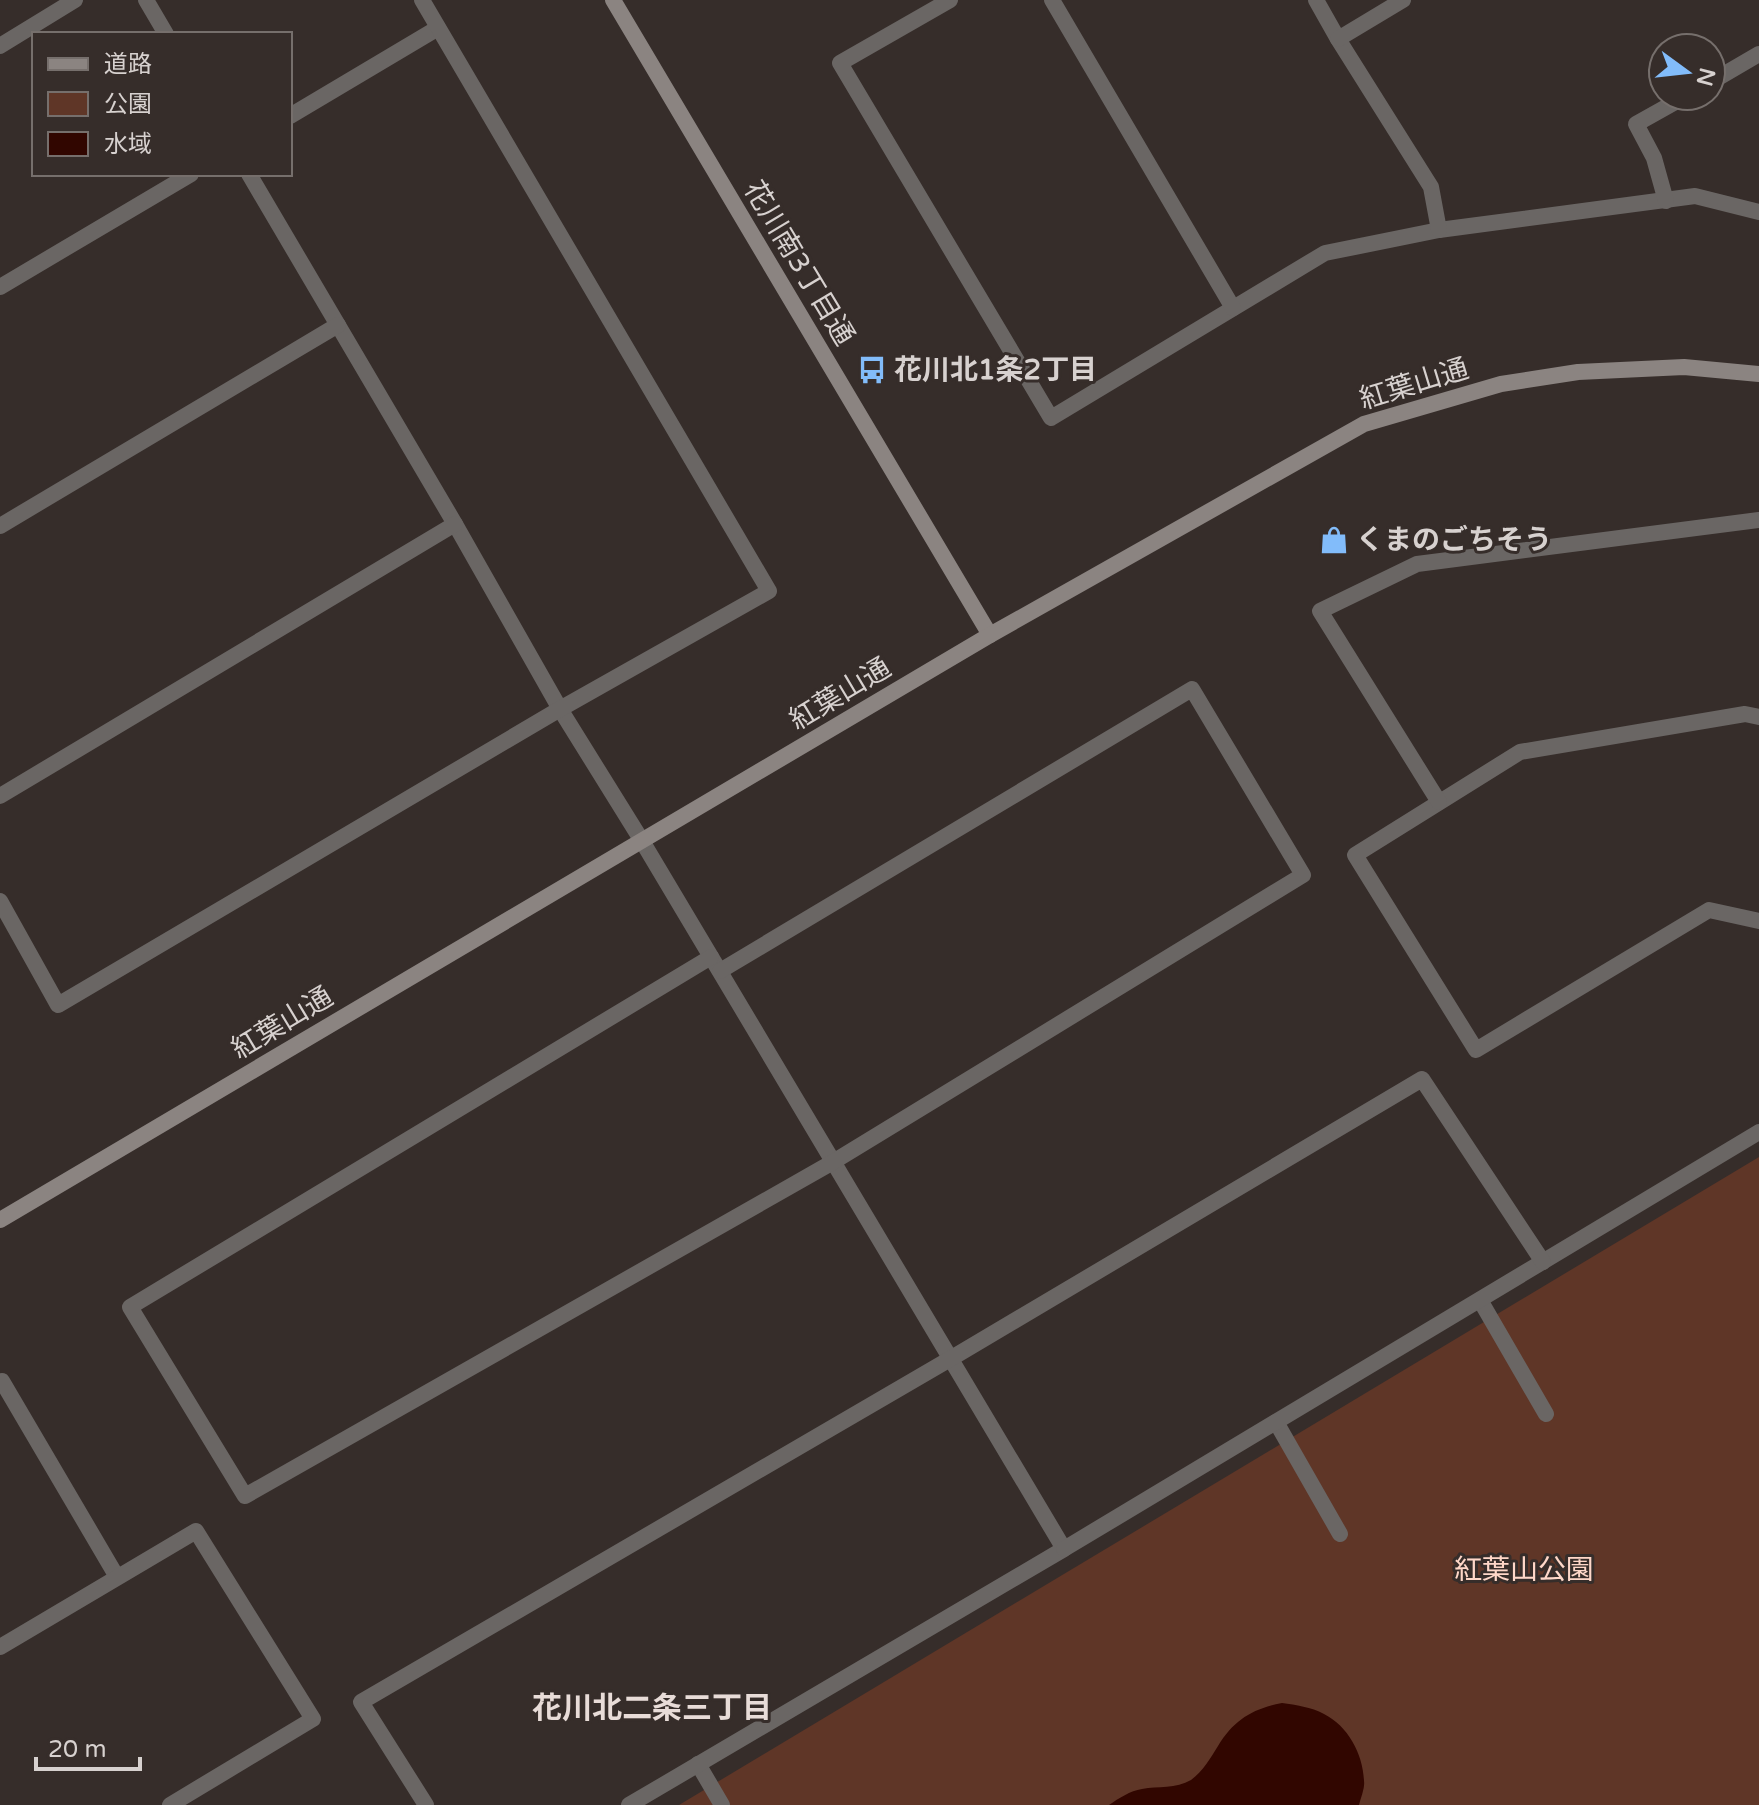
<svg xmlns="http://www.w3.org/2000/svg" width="1759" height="1805" viewBox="0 0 1759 1805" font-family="'Varela Round','Noto Sans JP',sans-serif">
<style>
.green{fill:#5f3627}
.water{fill:#310600}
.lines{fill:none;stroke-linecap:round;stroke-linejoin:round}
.lane{stroke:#6a6664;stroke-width:16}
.street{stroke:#6a6664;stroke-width:16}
.secondary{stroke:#8b8481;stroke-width:16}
.labels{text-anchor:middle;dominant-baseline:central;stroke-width:6;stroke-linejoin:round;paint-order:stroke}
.street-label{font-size:28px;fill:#d7d1cf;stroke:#362d2a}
.poi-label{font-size:28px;font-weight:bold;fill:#d7d1cf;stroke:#362d2a;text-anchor:start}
.park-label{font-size:28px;fill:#fed7c8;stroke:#362d2a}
.neighbourhood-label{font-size:30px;font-weight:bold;fill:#e8dcd8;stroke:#362d2a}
</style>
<rect width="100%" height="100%" fill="#362d2a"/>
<polygon class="green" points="1759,1157 1759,1805 679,1805"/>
<path class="water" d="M1282 1703C1296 1705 1311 1707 1324 1714 1348 1726 1363 1754 1364 1781 1365 1788 1361 1797 1359 1805H1109C1119 1798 1130 1791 1142 1789 1158 1786 1176 1789 1191 1780 1203 1771 1210 1759 1218 1746 1234 1720 1252 1709 1282 1703Z"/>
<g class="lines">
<g class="lane">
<polyline points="1480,1300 1546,1414"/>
<polyline points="1276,1422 1340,1534"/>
<polyline points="698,1764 722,1805"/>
</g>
<g class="street">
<polyline points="146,0 166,34"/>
<polyline points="950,0 840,63 1051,418 1325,253 1439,230 1695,196 1759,212"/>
<polyline points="1052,0 1233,308"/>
<polyline points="1316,0 1338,39 1431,187 1439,230"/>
<polyline points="1338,39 1403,0"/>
<polyline points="0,46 75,0"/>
<polyline points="1711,82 1759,54"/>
<polyline points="290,116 438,28"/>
<polyline points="249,174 455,524 560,709 642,841 1064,1549 629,1805"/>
<polyline points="1666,201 1654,158 1636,124 1686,96"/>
<polyline points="0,287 191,174"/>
<polyline points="0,526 338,325"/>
<polyline points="1759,717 1745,714 1520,752 1355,855 1476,1050 1709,910 1759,921"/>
<polyline points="0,796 455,524"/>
<polyline points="1439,802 1320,611 1417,564 1759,520"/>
<polyline points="0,901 58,1005 560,709 769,591 422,0"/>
<polyline points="711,957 130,1307 245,1496 833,1162 1303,875 1192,689 720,971"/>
<polyline points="0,1382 2,1381 117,1577"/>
<polyline points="1064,1549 1759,1132"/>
<polyline points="0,1647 196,1531 313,1719 170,1805"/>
<polyline points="426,1805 361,1702 950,1359 1422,1079 1543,1262"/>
</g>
<g class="secondary">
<polyline points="613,0 990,635"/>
<polyline points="0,1220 990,635 1364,424 1501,384 1578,372 1684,367 1759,374"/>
</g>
</g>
<defs>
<symbol id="bus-bare" viewBox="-9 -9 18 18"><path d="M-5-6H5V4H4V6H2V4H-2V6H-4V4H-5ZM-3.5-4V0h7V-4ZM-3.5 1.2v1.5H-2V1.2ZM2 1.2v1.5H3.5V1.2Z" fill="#82bcfa" stroke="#362d2a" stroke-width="2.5" paint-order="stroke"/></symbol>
<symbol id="shop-bare" viewBox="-9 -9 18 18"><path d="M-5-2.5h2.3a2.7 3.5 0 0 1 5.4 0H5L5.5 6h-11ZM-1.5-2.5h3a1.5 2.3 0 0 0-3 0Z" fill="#82bcfa" stroke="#362d2a" stroke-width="2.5" paint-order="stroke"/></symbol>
</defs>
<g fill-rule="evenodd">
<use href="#bus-bare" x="852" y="350" width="40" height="40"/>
<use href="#shop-bare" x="1314" y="520" width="40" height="40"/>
</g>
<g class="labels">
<g class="street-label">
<text transform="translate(799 263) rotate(59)">花川南3丁目通</text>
<text transform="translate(1414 384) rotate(-17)">紅葉山通</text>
<text transform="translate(840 694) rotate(-31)">紅葉山通</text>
<text transform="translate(282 1023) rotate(-31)">紅葉山通</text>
</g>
<g class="poi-label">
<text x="894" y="370">花川北1条2丁目</text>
<text x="1356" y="540">くまのごちそう</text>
</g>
<g class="park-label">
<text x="1524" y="1570">紅葉山公園</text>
</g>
<g class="neighbourhood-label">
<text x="652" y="1708">花川北二条三丁目</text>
</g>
</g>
<rect x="32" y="32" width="260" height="144" fill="#362d2a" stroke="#766f6c" stroke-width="2"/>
<rect x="48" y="58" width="40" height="12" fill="#8b8481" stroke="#766f6c" stroke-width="2"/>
<text x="104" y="72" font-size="24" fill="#d7d1cf">道路</text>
<rect x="48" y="92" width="40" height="24" fill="#5f3627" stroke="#766f6c" stroke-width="2"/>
<text x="104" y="112" font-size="24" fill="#d7d1cf">公園</text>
<rect x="48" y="132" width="40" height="24" fill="#310600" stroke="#766f6c" stroke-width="2"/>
<text x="104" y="152" font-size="24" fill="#d7d1cf">水域</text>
<g transform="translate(1687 72) rotate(105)"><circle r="38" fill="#362d2a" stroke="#766f6c" stroke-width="2"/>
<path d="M0-6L14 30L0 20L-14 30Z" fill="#82bcfa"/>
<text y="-12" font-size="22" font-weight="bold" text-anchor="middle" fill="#d7d1cf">N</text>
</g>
<path d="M36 1757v12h104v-12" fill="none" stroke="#d7d1cf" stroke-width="4"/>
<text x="48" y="1757" font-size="24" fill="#d7d1cf" stroke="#362d2a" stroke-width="6" paint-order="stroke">20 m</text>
</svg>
